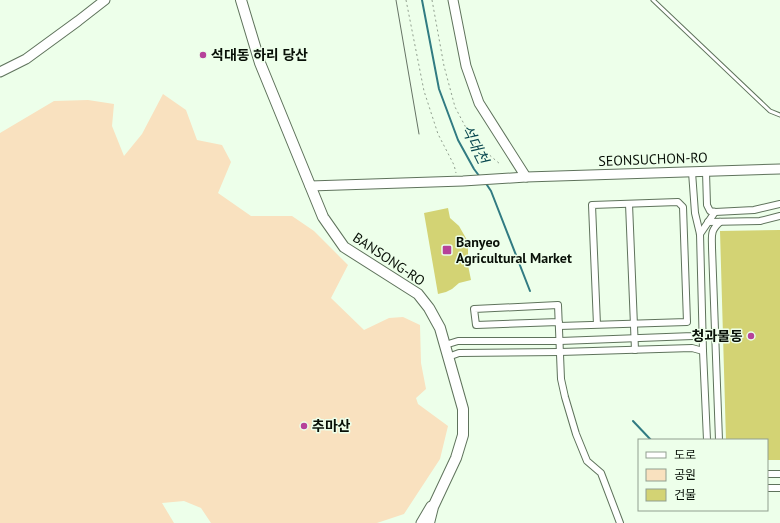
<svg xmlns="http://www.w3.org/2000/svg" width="780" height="523" viewBox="0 0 780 523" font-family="'PT Sans','Noto Sans KR',sans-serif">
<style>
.green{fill:#f9e1bf}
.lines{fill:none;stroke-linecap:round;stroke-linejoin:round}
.stream{stroke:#317b82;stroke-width:2}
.building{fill:#d3d374}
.lane-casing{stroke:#5f735c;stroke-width:5}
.street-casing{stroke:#5f735c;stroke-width:8}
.secondary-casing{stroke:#5f735c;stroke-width:11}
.primary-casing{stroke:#5f735c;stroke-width:12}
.path{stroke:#909e8e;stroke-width:1;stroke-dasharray:2 3;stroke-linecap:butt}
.lane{stroke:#fff;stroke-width:3}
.street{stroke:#fff;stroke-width:6}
.secondary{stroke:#fff;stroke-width:9}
.primary{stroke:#fff;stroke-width:10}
.tram{stroke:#667365;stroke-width:1}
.poi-dot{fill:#b6429a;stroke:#edffea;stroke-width:1.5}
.labels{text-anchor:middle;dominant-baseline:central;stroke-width:3;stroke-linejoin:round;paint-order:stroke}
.poi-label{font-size:14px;font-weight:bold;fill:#081007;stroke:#edffea;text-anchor:start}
.street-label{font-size:14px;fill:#081007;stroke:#edffea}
.water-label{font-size:15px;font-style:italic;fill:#0b4950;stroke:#edffea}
</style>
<rect width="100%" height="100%" fill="#edffea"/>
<polygon class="green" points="163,94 186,110 197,140 222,145 231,162 218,193 251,216 292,216 314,231 348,265 331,298 364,330 389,318 403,317 420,325 421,363 426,389 416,398 418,404 448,426 440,459 404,514 377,523 211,523 201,508 184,501 162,503 174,523 0,523 0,133 54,101 88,100 114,104 112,126 124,156 142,134"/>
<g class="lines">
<g class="stream">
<polyline points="422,0 439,89 458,140 474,169 480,177"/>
<polyline points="485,182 491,191 530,291"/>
<polyline points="633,421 651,440"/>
</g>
</g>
<g class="building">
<polygon points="448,208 450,218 459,226 467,240 468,250 468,265 471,280 459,283 452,289 446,292 438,294 424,213"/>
<polygon points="780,230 780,460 767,460 767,440 726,440 720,231"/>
</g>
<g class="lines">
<defs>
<polyline id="lane" points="653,0 770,111 780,115"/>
<g id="street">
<polyline points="692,172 695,213 700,234 703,351"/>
<polyline points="706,172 707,205 710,211 715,212 754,210 780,204"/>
<polyline points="629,204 635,350"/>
<polyline points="708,222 760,221 780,216"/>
<polyline points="700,234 715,212"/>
<polyline points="559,322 476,325 474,309 558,305 561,379 565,397 576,434 587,461 601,473 620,523"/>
<polyline points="559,326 687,322 683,207 678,202 592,205 597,325"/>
<polyline points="445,345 458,341 560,341 693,336 703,331"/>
<polyline points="448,357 459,353 560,352 692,348 703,351 707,440"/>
<path d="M719 440 712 248C712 235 710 231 720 222"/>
<polyline points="767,474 780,474"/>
<polyline points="767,488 780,488"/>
</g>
<g id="secondary">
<polyline points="453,0 466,66 479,103 526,177"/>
<polyline points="0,72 26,59 78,21 105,0"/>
<polyline points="310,186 463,181 526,177 780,169"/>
<polyline points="421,523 431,506"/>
</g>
<polyline id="primary" points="241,0 260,63 323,217 344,247 418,294 429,308 440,328 463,409 463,435 456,458 433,507 429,523"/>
</defs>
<use href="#lane" class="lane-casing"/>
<use href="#street" class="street-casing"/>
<use href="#secondary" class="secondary-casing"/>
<use href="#primary" class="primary-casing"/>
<g class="path">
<polyline points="406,0 424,91 438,134 454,165 456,173"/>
<polyline points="432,0 444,66 455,107 473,141 500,164"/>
</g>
<use href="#lane" class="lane"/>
<use href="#street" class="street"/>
<use href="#secondary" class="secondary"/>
<use href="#primary" class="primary"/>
<polyline class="tram" points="396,0 419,134"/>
</g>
<g class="poi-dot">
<circle cx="203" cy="55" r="4"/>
<rect x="442" y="245" width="10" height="10" rx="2"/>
<circle cx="751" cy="336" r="4"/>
<circle cx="304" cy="426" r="4"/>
</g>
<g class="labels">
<g class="poi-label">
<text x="211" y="55">석대동 하리 당산</text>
<text x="456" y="242">Banyeo<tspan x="456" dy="16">Agricultural Market</tspan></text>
<text x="743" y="336" text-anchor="end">청과물동</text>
<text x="312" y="426">추마산</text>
</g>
<g class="street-label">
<text transform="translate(653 159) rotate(-2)">SEONSUCHON-RO</text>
<text transform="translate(389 259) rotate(34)">BANSONG-RO</text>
</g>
<g class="water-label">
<text transform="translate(475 144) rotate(63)">석대천</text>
</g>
</g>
<rect x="638" y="439" width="130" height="72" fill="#edffea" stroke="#919f8f"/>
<rect x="646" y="452" width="20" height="6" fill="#ffffff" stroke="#919f8f"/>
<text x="674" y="459" font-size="12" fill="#081007">도로</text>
<rect x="646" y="469" width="20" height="12" fill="#f9e1bf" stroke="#919f8f"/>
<text x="674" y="479" font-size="12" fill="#081007">공원</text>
<rect x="646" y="489" width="20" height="12" fill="#d3d374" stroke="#919f8f"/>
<text x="674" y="499" font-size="12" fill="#081007">건물</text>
</svg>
